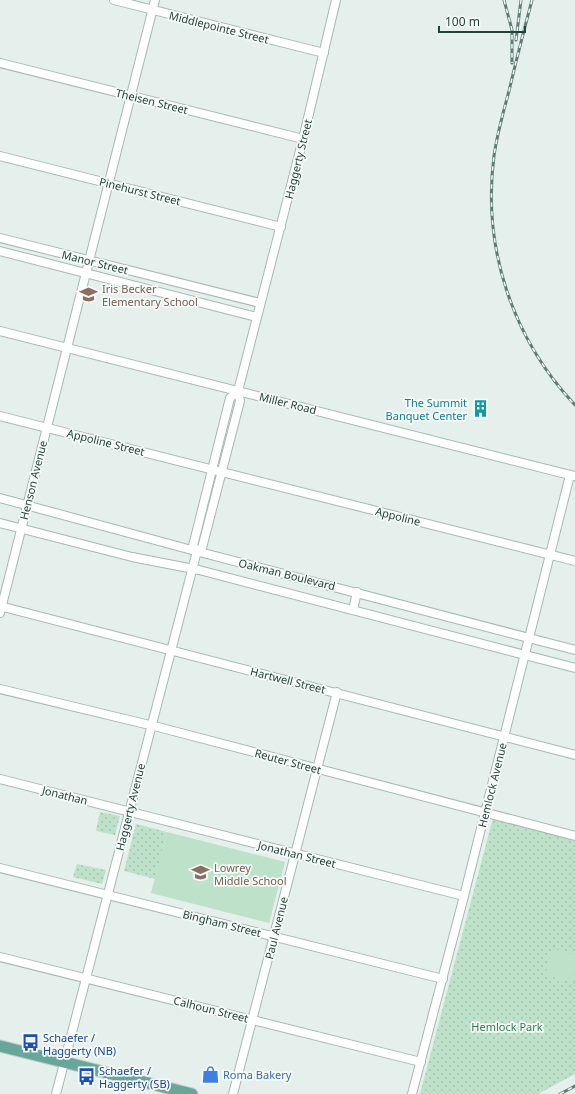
<svg xmlns="http://www.w3.org/2000/svg" width="575" height="1094" viewBox="0 0 575 1094" font-family="'Noto Sans',sans-serif">
<style>
.grass{fill:url(#grass-dots)}
.pitch{fill:#bde1c9}
.lines{fill:none;stroke-linecap:round;stroke-linejoin:round}
.minor-casing{stroke:#a7b8b3;stroke-width:10}
.major-casing{stroke:#c1cac8;stroke-width:13}
.minor{stroke:#fff;stroke-width:8}
.major{stroke:#67a79a;stroke-width:11}
.rail-casing{stroke:#5e7d76;stroke-width:3}
.rail{stroke:#f6fbf9;stroke-width:1.5;stroke-dasharray:4.5;stroke-linecap:butt}
.labels{text-anchor:middle;dominant-baseline:central;stroke-width:3.5;stroke-linejoin:round;paint-order:stroke}
.street-label{font-size:11px;fill:#23423b;stroke:#f6fbf9}
.education-label{font-size:11px;fill:#785e54;stroke:#f6fbf9;text-anchor:start}
.culture-label{font-size:11px;fill:#0d838f;stroke:#f6fbf9;text-anchor:end}
.park-label{font-size:11px;fill:#2a7c4e;stroke:#f6fbf9}
.transit-label{font-size:11px;fill:#164399;stroke:#f6fbf9;text-anchor:start}
.shop-label{font-size:11px;fill:#366cbe;stroke:#f6fbf9;text-anchor:start}
</style>
<defs>
<pattern id="grass-dots" width="8" height="8" patternUnits="userSpaceOnUse"><rect width="8" height="8" fill="#bde1c9"/><path d="M2 2h.1M6 6h.1" fill="none" stroke="#a2c2ae" stroke-width="1.8" stroke-linecap="round"/></pattern>
</defs>
<rect width="100%" height="100%" fill="#e5efeb"/>
<g class="grass">
<polygon points="100,812 120,816 115,835 96,831"/>
<polygon points="493,818 575,840 575,1074 538,1094 420,1094"/>
<polygon points="136,824 167,832 155,879 124,871"/>
<polygon points="77,864 106,870 102,884 73,877"/>
</g>
<g class="pitch">
<polygon points="167,832 285,862 269,923 151,893"/>
<polygon points="552,948 575,955 575,971 572,982 545,975"/>
</g>
<g class="lines">
<defs>
<g id="minor">
<polyline points="114,0 324,53"/>
<polyline points="0,63 303,139"/>
<polyline points="0,156 281,227"/>
<polyline points="0,238 260,303"/>
<polyline points="0,251 256,317"/>
<polyline points="0,331 574,476"/>
<polyline points="0,416 575,561"/>
<polyline points="0,498 188,549 575,650"/>
<polyline points="0,523 132,557 199,570 575,668"/>
<polyline points="197,551 193,546 230,398 238,391"/>
<polyline points="0,606 575,755"/>
<polyline points="353,610 357,592"/>
<polyline points="0,613 155,0"/>
<polyline points="0,689 158,727 575,836"/>
<polyline points="0,779 464,896"/>
<polyline points="0,868 443,979"/>
<polyline points="0,957 421,1062"/>
<polyline points="56,1094 191,574 197,551 202,548 240,401 238,391 303,139 336,0"/>
<polyline points="233,1094 337,692"/>
<polyline points="412,1094 464,896 570,475"/>
</g>
<polyline id="major" points="0,1046 192,1094"/>
</defs>
<use href="#minor" class="minor-casing"/>
<use href="#major" class="major-casing"/>
<use href="#minor" class="minor"/>
<use href="#major" class="major"/>
<defs>
<g id="rail">
<polyline points="504,0 512,30 512,63"/>
<path d="M532 0C524 30 516 61 509 91 503 113 497 134 494 156 482 247 512 338 575 405"/>
<polyline points="516,40 521,0"/>
<polyline points="560,1094 575,1086"/>
</g>
</defs>
<use href="#rail" class="rail-casing"/>
<use href="#rail" class="rail"/>
</g>
<defs>
<symbol id="school-bare" viewBox="-9 -9 18 18"><path d="M0-5L7-2L0 1L-7-2ZM-4 1L0 2.5L4 1V4Q0 6-4 4Z" fill="#8d6e63" stroke="#f6fbf9" stroke-width="2.5" paint-order="stroke"/></symbol>
<symbol id="building-bare" viewBox="-9 -9 18 18"><path d="M-4-6H4V6H1V3H-1V6H-4ZM-2.5-4.3h1.7v1.8h-1.7ZM.8-4.3h1.7v1.8H.8ZM-2.5-1h1.7V.8h-1.7ZM.8-1h1.7V.8H.8Z" fill="#0f9aa8" stroke="#f6fbf9" stroke-width="2.5" paint-order="stroke"/></symbol>
<symbol id="bus-bare" viewBox="-9 -9 18 18"><path d="M-5-6H5V4H4V6H2V4H-2V6H-4V4H-5ZM-3.5-4V0h7V-4ZM-3.5 1.2v1.5H-2V1.2ZM2 1.2v1.5H3.5V1.2Z" fill="#1a4fb4" stroke="#f6fbf9" stroke-width="2.5" paint-order="stroke"/></symbol>
<symbol id="shop-bare" viewBox="-9 -9 18 18"><path d="M-5-2.5h2.3a2.7 3.5 0 0 1 5.4 0H5L5.5 6h-11ZM-1.5-2.5h3a1.5 2.3 0 0 0-3 0Z" fill="#3f7fe0" stroke="#f6fbf9" stroke-width="2.5" paint-order="stroke"/></symbol>
</defs>
<g fill-rule="evenodd">
<use href="#school-bare" x="76" y="282" width="25" height="25"/>
<use href="#building-bare" x="468" y="396" width="25" height="25"/>
<use href="#school-bare" x="188" y="860" width="25" height="25"/>
<use href="#bus-bare" x="18" y="1030" width="25" height="25"/>
<use href="#shop-bare" x="198" y="1062" width="25" height="25"/>
<use href="#bus-bare" x="74" y="1064" width="25" height="25"/>
</g>
<g class="labels">
<g class="street-label">
<text transform="translate(219 27) rotate(14)">Middlepointe Street</text>
<text transform="translate(152 101) rotate(14)">Theisen Street</text>
<text transform="translate(298 159) rotate(-76)">Haggerty Street</text>
<text transform="translate(140 191) rotate(14)">Pinehurst Street</text>
<text transform="translate(95 262) rotate(14)">Manor Street</text>
<text transform="translate(288 403) rotate(14)">Miller Road</text>
<text transform="translate(106 442) rotate(14)">Appoline Street</text>
<text transform="translate(33 480) rotate(-76)">Henson Avenue</text>
<text transform="translate(398 516) rotate(14)">Appoline</text>
<text transform="translate(287 574) rotate(14)">Oakman Boulevard</text>
<text transform="translate(288 680) rotate(14)">Hartwell Street</text>
<text transform="translate(288 761) rotate(15)">Reuter Street</text>
<text transform="translate(492 785) rotate(-76)">Hemlock Avenue</text>
<text transform="translate(65 795) rotate(14)">Jonathan</text>
<text transform="translate(130 807) rotate(-76)">Haggerty Avenue</text>
<text transform="translate(297 854) rotate(14)">Jonathan Street</text>
<text transform="translate(222 923) rotate(14)">Bingham Street</text>
<text transform="translate(276 928) rotate(-76)">Paul Avenue</text>
<text transform="translate(211 1009) rotate(14)">Calhoun Street</text>
</g>
<g class="education-label">
<text x="102" y="288">Iris Becker<tspan x="102" dy="13">Elementary School</tspan></text>
<text x="214" y="867">Lowrey<tspan x="214" dy="13">Middle School</tspan></text>
</g>
<g class="culture-label">
<text x="467" y="402">The Summit<tspan x="467" dy="13">Banquet Center</tspan></text>
</g>
<g class="park-label">
<text x="507" y="1026">Hemlock Park</text>
</g>
<g class="transit-label">
<text x="43" y="1037">Schaefer /<tspan x="43" dy="13">Haggerty (NB)</tspan></text>
<text x="99" y="1070">Schaefer /<tspan x="99" dy="13">Haggerty (SB)</tspan></text>
</g>
<g class="shop-label">
<text x="223" y="1074">Roma Bakery</text>
</g>
</g>
<path d="M439 26v6h86v-6" fill="none" stroke="#23423b" stroke-width="2"/>
<text x="445" y="26" font-size="12" fill="#23423b" stroke="#f6fbf9" stroke-width="3" paint-order="stroke">100 m</text>
</svg>
